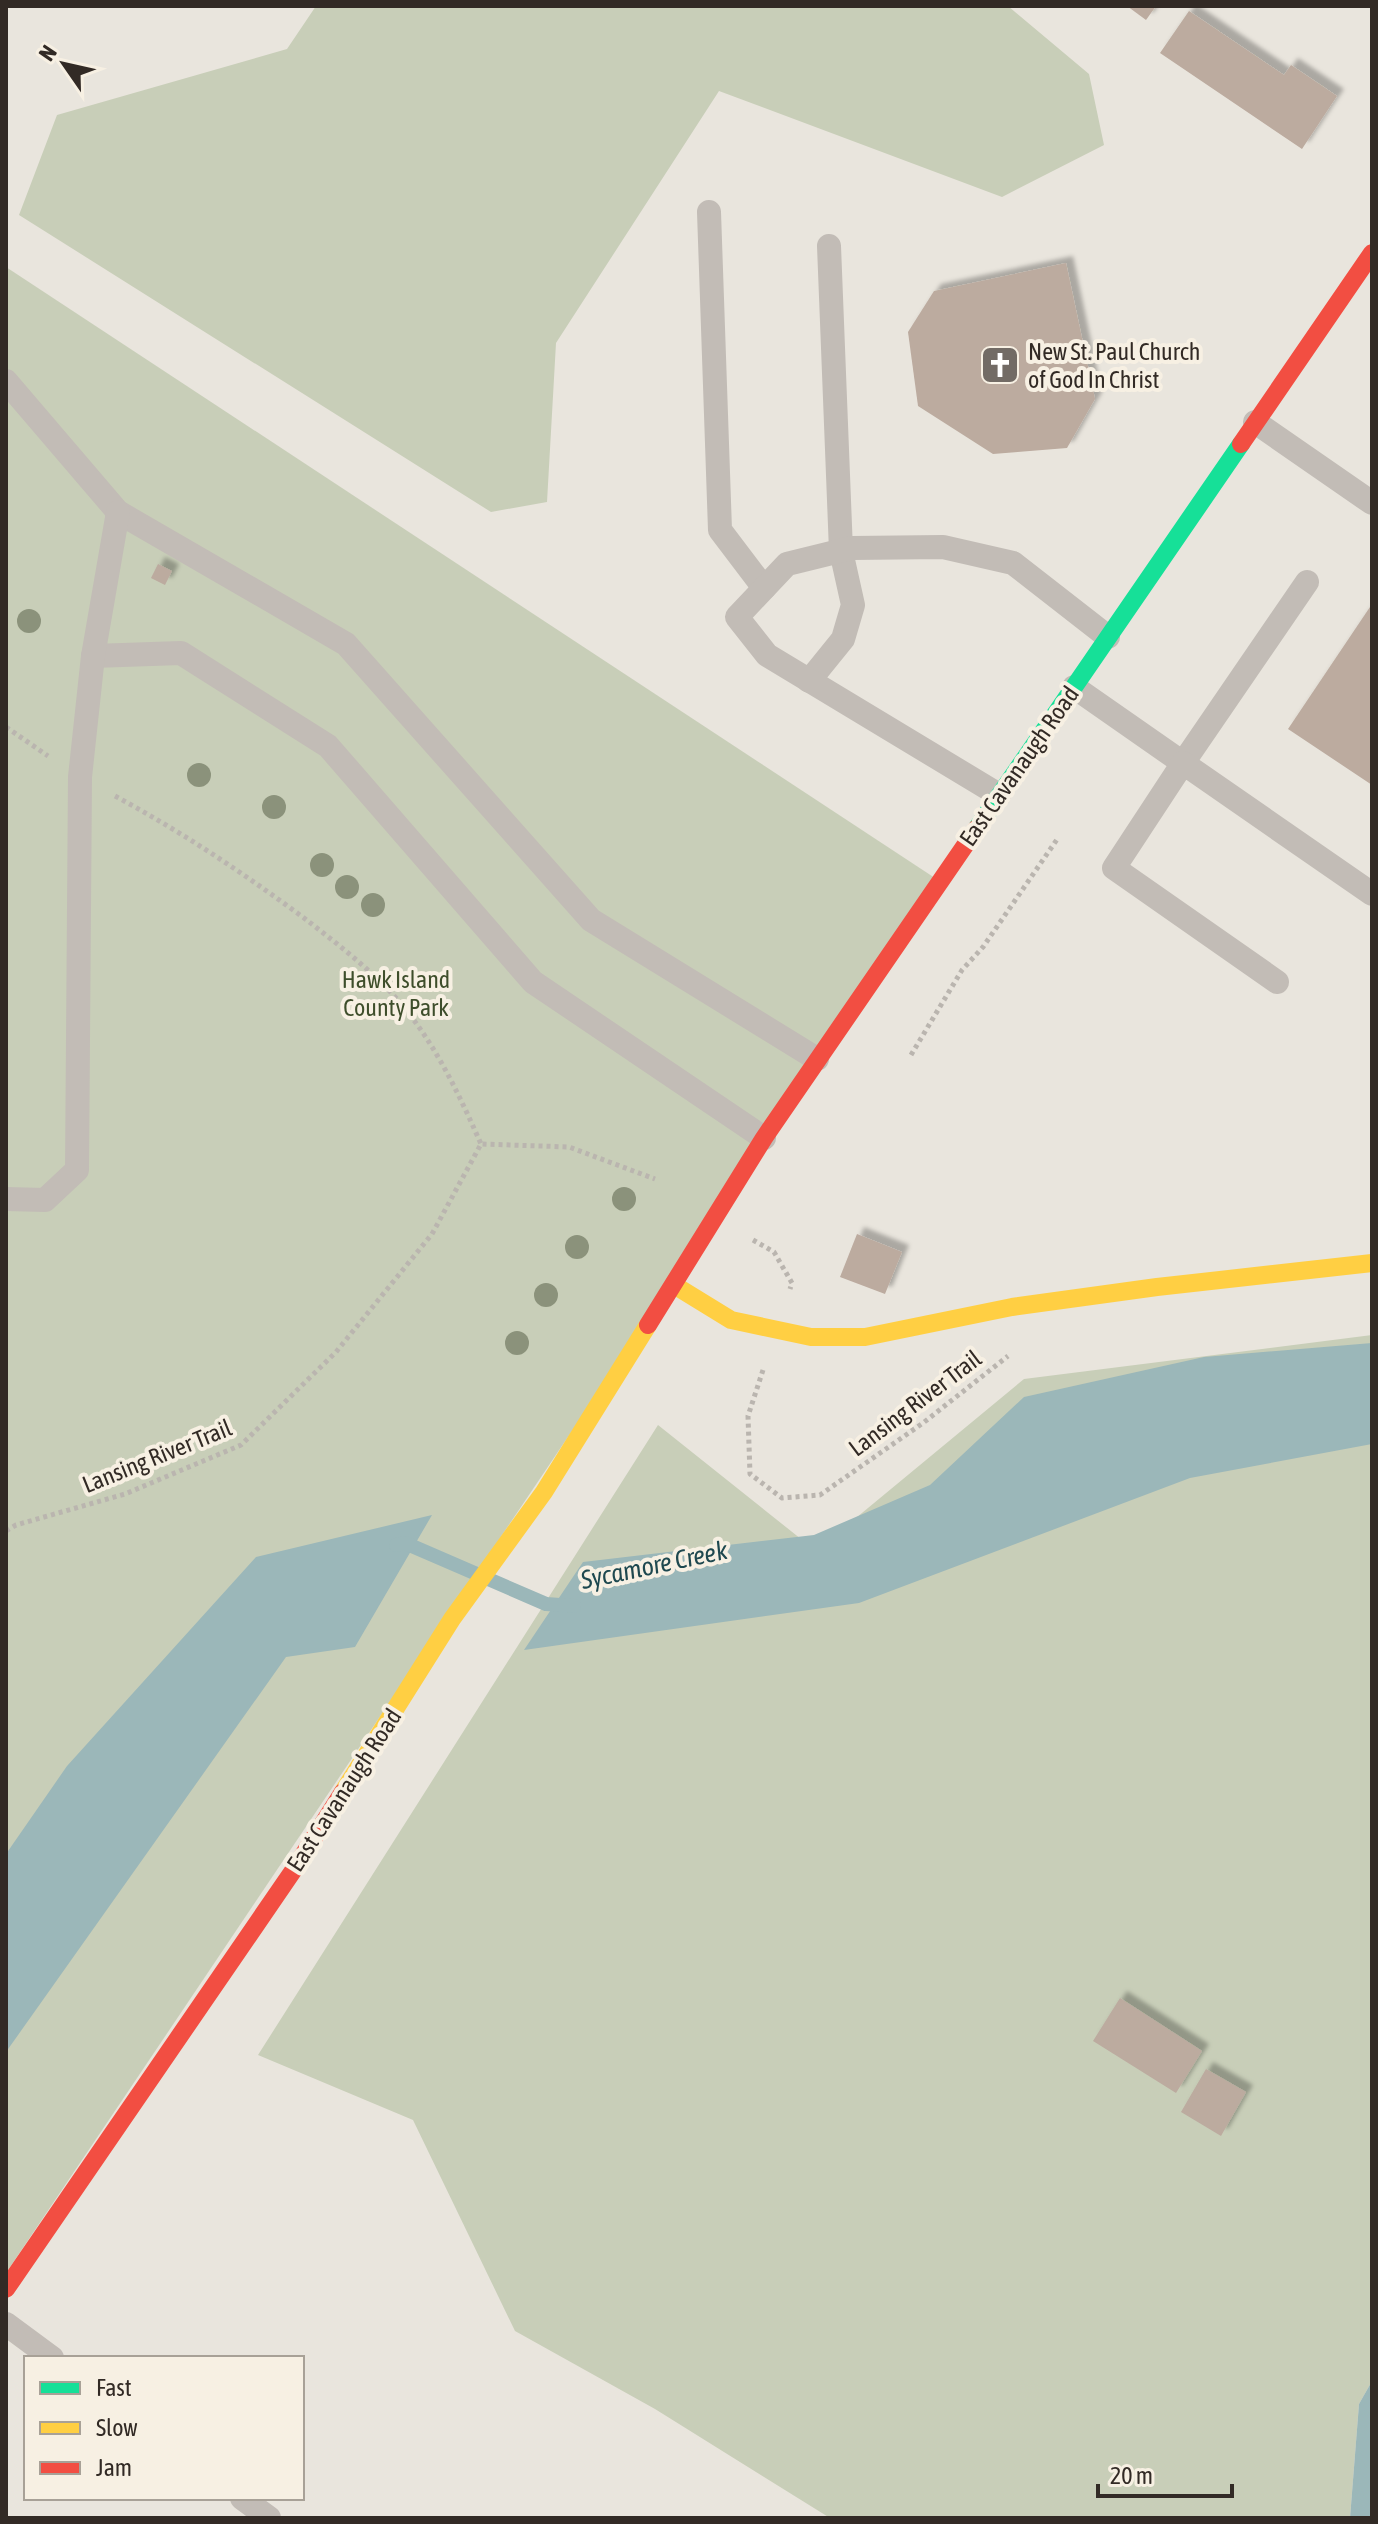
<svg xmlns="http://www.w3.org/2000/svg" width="1378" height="2524" viewBox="0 0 1378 2524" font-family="'Asap Condensed',sans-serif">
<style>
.green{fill:#c8ceb8}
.water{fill:#9bb7b9}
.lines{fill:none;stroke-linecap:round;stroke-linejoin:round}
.stream{stroke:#9bb7b9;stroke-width:14}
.building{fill:#bcab9f;filter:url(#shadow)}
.path{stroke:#bab5af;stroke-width:5;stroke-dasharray:4 4;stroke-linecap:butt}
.lane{stroke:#c2bcb6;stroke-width:24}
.fast{stroke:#16e098;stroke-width:18}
.slow{stroke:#ffcf43;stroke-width:18}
.jam{stroke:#f24e42;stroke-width:18}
.tree{fill:#8b927b}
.labels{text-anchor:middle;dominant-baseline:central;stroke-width:8;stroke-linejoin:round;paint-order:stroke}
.poi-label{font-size:24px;fill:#322a25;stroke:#f7f0e3;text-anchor:start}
.street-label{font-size:24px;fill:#322a25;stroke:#f7f0e3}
.park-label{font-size:24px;fill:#3e4e2b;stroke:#f7f0e3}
.water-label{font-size:26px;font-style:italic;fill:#1e484f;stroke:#f7f0e3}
</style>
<defs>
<filter id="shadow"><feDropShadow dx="7" dy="-7" stdDeviation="2" flood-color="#0004"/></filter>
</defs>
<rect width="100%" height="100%" fill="#e9e5dd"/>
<g class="green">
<polygon points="316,6 1008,6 1089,74 1104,145 1002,197 719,91 556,343 547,502 491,512 19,215 57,115 287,49"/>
<polygon points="6,267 941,882 6,2273"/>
<polygon points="1372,1335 1372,2381 1359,2404 1350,2518 830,2518 655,2409 515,2331 413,2120 258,2055 658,1425 816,1551 1024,1379"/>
</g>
<g class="water">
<polygon points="1372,1343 1372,1444 1190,1478 859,1603 524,1650 583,1562 814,1535 930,1485 1024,1397 1204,1357"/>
<polygon points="432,1515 355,1647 286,1657 6,2052 6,1854 67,1766 256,1557"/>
<polygon points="1372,2381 1372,2518 1350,2518 1359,2404"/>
</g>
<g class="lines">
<polyline class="stream" points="396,1545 405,1543 546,1604 574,1606"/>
</g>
<g class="building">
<polygon points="1127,6 1156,6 1146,20"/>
<polygon points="1189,11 1284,75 1291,65 1337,96 1302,149 1160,53"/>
<polygon points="1066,263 1095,399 1067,448 993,454 918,406 908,332 934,291"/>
<polygon points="158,564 172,571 165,585 151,578"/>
<polygon points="1372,604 1372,785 1288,729"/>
<polygon points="857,1234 902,1252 885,1294 840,1277"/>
<polygon points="1120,1998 1202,2051 1176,2093 1093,2041"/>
<polygon points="1206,2069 1246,2092 1221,2136 1181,2112"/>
</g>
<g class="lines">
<g class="path">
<polyline points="6,727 48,756"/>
<path d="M115 796C182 832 243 873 304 918 335 942 369 968 396 998 434 1041 458 1092 481 1144"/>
<polyline points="911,1055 962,970 983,947 1058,838"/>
<polyline points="753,1240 774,1252 792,1283 790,1289"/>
<polyline points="763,1370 748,1416 750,1474 782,1498 820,1495 923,1423 1008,1356"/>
<polyline points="6,1531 16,1525 125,1494 241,1445 336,1352 432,1234 481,1144 569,1147 655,1179"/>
</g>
<g class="lane">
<polyline points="709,212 720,530 764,588"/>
<polyline points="6,381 118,512 346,644 591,920 817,1059"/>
<polyline points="1255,422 1372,503"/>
<polyline points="93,656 181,653 328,746 533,982 764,1138"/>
<polyline points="809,681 843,639 853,605 841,551 829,246"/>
<polyline points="1074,687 1183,763 1307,582"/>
<polyline points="999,795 767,655 737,617 787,564 852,548 943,547 1013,563 1108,637"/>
<polyline points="1277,982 1114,868 1183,763 1372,894"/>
<polyline points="6,1199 45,1200 77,1170 80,777 93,656 118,512"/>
<polyline points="6,2324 52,2358"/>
<polyline points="242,2498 269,2518"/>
</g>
<polyline class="fast" points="977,828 1241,444"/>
<g class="slow">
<polyline points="674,1285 731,1320 811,1337 865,1337 1012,1307 1157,1287 1372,1263"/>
<polyline points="343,1792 452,1619 544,1492 648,1325"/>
</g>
<g class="jam">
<polyline points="1241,444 1372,253"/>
<polyline points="648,1325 764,1138 977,828"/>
<polyline points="6,2289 295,1868 343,1792"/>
</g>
</g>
<g class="tree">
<circle cx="29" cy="621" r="12"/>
<circle cx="199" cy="775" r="12"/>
<circle cx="274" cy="807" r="12"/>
<circle cx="322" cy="865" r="12"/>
<circle cx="347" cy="887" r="12"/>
<circle cx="373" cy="905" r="12"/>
<circle cx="624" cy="1199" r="12"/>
<circle cx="577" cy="1247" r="12"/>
<circle cx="546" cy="1295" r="12"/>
<circle cx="517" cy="1343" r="12"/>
</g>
<defs>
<symbol id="church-square" viewBox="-11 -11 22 22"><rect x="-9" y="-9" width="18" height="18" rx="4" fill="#726b65" stroke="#f7f0e3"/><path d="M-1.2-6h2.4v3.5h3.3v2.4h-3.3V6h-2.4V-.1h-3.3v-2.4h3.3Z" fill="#fff"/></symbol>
</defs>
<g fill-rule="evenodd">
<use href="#church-square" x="978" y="343" width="44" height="44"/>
</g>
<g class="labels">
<g class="poi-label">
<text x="1028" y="351">New St. Paul Church<tspan x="1028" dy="28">of God In Christ</tspan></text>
</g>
<g class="street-label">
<text transform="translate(1019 766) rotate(-55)">East Cavanaugh Road</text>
<text transform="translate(915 1403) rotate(-37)">Lansing River Trail</text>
<text transform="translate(157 1456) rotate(-22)">Lansing River Trail</text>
<text transform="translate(344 1790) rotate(-57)">East Cavanaugh Road</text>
</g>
<g class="park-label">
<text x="396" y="979">Hawk Island<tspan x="396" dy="28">County Park</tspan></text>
</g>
<g class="water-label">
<text transform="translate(654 1565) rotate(-12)">Sycamore Creek</text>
</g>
</g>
<rect width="1378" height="2524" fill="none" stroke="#322a25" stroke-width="16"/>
<rect x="24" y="2356" width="280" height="144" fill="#f7f0e3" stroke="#a8a197" stroke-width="2"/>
<rect x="40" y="2382" width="40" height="12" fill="#16e098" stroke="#a8a197" stroke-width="2"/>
<text x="96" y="2396" font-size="24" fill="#322a25">Fast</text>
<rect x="40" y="2422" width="40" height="12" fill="#ffcf43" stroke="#a8a197" stroke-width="2"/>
<text x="96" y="2436" font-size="24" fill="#322a25">Slow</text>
<rect x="40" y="2462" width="40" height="12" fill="#f24e42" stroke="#a8a197" stroke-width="2"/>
<text x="96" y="2476" font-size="24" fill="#322a25">Jam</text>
<g transform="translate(64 64) rotate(304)" stroke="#f7f0e3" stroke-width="6" paint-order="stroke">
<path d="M0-6L14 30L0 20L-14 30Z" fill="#322a25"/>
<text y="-12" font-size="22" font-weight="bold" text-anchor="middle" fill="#322a25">N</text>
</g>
<path d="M1098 2484v12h134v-12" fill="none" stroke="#322a25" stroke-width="4"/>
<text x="1110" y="2484" font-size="24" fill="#322a25" stroke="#f7f0e3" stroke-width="6" paint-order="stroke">20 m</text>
</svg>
